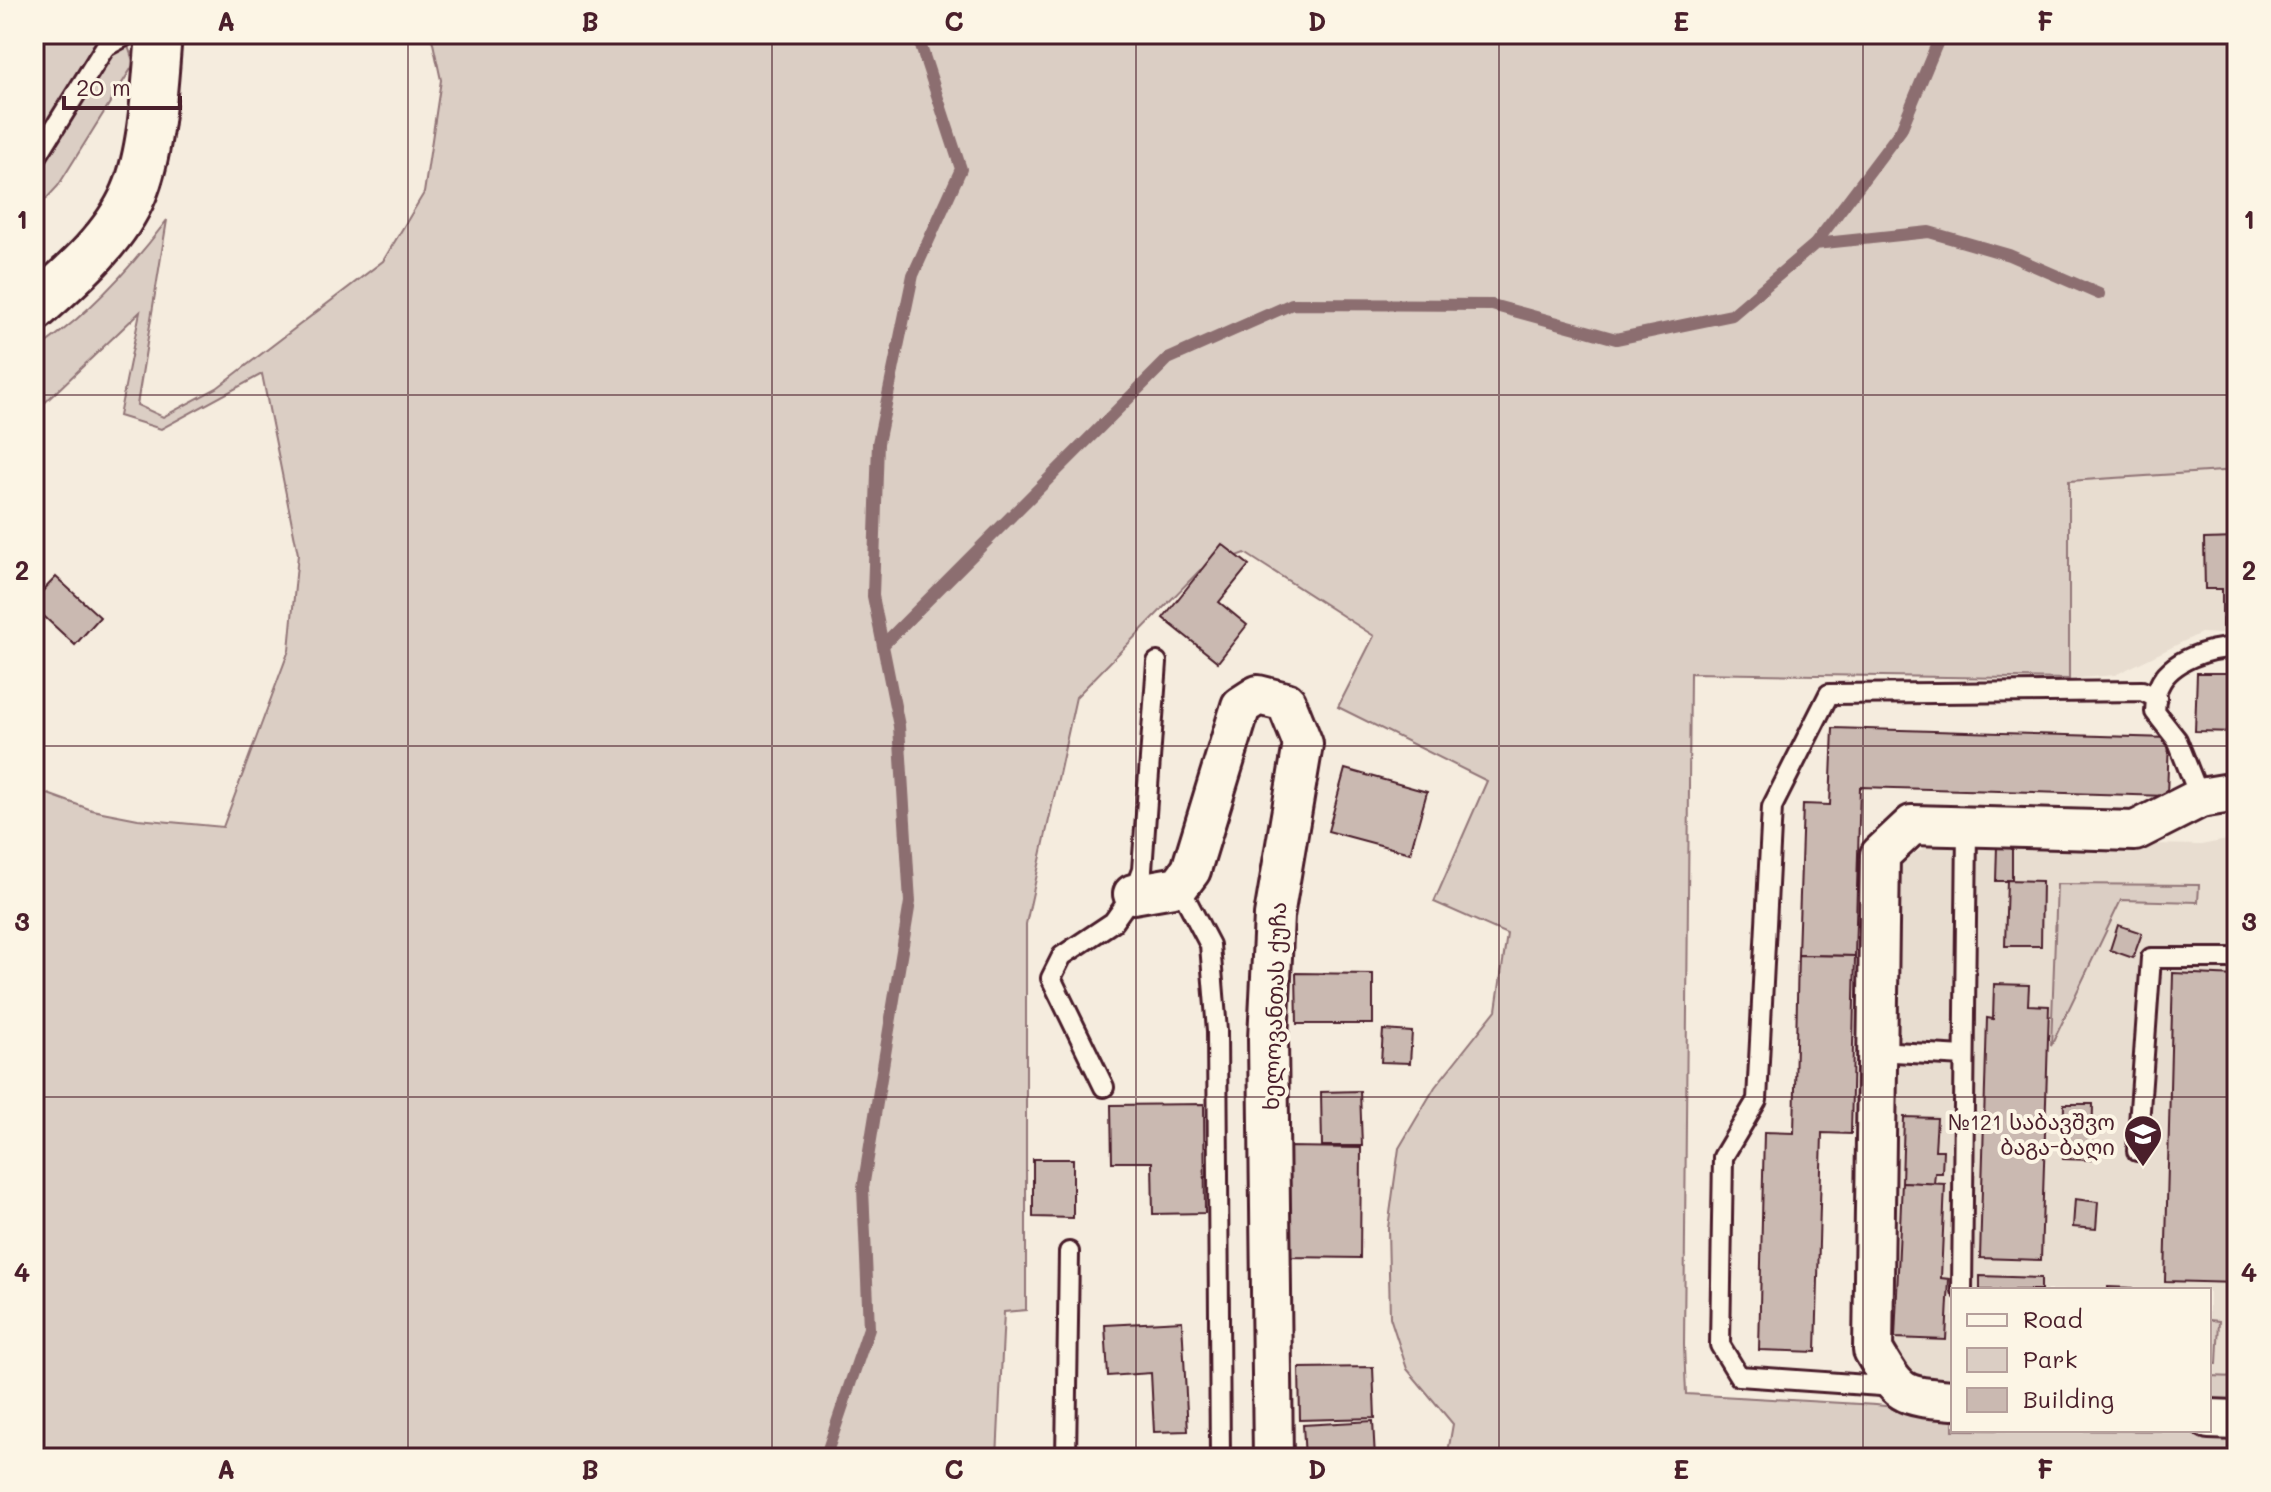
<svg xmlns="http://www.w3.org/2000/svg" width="2271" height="1492" viewBox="0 0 2271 1492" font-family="Mali,'Noto Sans Georgian',sans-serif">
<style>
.built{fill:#e8ddd0;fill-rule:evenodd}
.green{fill:#dbcec4;stroke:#927678;stroke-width:2}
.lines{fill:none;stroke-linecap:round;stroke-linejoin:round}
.stream{stroke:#8c6e70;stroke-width:12}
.building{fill:#cab9b1;stroke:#4a1f2b;stroke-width:2}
.lane-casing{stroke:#4a1f2b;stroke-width:24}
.street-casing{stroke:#4a1f2b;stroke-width:44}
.secondary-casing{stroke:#4a1f2b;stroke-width:50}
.lane{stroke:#fcf5e5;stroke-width:18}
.street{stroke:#fcf5e5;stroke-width:38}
.secondary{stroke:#fcf5e5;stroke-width:44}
.grid{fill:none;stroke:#4a1f2b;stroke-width:2;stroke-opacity:0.55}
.labels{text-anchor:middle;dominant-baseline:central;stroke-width:8;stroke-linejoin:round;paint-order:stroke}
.street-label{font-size:22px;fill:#4a1f2b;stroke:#fcf5e5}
.poi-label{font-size:22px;fill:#4a1f2b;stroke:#fcf5e5;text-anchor:end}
.neatline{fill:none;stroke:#4a1f2b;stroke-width:3}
.grid-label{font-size:26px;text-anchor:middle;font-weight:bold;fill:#4a1f2b}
</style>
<rect width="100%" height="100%" fill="#f5ecde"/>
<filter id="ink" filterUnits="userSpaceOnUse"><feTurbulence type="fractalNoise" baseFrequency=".0125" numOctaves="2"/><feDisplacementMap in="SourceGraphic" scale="16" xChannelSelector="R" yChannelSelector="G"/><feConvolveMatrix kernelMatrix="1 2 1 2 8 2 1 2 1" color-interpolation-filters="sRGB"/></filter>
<g filter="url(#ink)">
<g class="built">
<polygon points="2237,470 2237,635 2201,633 2115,675 2069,679 2069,481"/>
<path d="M2237 838V1377L2209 1376V1290H1953V1389L1920 1387 1890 1360 1898 863 1939 840 2201 845ZM2057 884 2198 885V901L2121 900Z"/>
</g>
<g class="green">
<polygon points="34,34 124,34 134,64 58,186 34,212"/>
<path d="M431 34H2237V470L2069 481V679L1690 673 1684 1345 1686 1394 1876 1405 1953 1414V1430L2237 1431V1458H1447L1453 1424 1407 1369 1390 1317 1388 1228 1399 1148 1435 1087 1496 1010 1507 934 1434 902 1487 781 1338 707 1374 636 1245 553 1200 570 1076 697 1026 924V1310L1004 1312 997 1458H34V789L92 810 138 819 223 827 289 650 298 554 262 374 161 429 119 416 140 312 34 413V351C86 318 130 269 167 220L137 405 163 417 217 388 383 261 424 193 441 80Z"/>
<polygon points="2057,884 2199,885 2198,902 2121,900 2051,1046"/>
<polygon points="2209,1320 2219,1321 2217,1364 2209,1364"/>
<polygon points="2209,1376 2237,1377 2237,1407 2209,1405"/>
</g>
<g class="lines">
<g class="stream">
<polyline points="1815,244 1929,232 2009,255 2099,294"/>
<polyline points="883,645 1168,359 1292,304 1492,305 1616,339 1732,315 1815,244 1901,130 1941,34"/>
<polyline points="825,1458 869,1328 863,1188 910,902 899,726 873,596 878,443 913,275 961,169 917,34"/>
</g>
</g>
<g class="building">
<polygon points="2237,538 2237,626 2222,627 2222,589 2205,589 2204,539"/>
<polygon points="1222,544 1249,565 1219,602 1247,625 1218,662 1163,618"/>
<polygon points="56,577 100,617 75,645 34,607 34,600"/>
<polygon points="2197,673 2237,673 2237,732 2195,731"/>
<polygon points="1833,728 2169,738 2167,796 1860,787 1855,956 1798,955 1803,804 1830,805"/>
<polygon points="1345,769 1427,792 1410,853 1328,831"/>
<polygon points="1997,846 2012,846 2012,881 1996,881"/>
<polygon points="2007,880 2042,881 2041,946 2005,946"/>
<polygon points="2118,925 2142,933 2133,958 2110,950"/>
<polygon points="1798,955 1855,956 1851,1134 1822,1133 1816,1352 1759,1350 1764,1132 1794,1133"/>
<polygon points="1296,973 1373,974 1373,1024 1297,1024"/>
<polygon points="2173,973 2237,976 2237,1283 2165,1281"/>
<polygon points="1994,984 2029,985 2028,1005 2049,1006 2041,1260 1980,1258 1987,1018 1993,1019"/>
<polygon points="1383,1030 1412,1032 1410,1063 1381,1062"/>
<polygon points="1360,1091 1362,1146 1322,1146 1321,1092"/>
<polygon points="1204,1104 1205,1213 1153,1214 1152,1162 1112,1162 1111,1105"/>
<polygon points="2064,1104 2093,1104 2092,1160 2063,1159"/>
<polygon points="1904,1117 1937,1118 1935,1150 1943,1150 1942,1173 1935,1173 1934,1184 1902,1182"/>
<polygon points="1287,1147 1361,1148 1360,1258 1286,1257"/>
<polygon points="1033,1159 1073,1159 1073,1218 1033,1217"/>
<polygon points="1902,1182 1945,1184 1941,1278 1949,1279 1946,1340 1895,1338"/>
<polygon points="2075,1199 2098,1202 2096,1229 2073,1227"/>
<polygon points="1980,1276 2041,1278 2041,1290 1980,1290"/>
<polygon points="2108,1287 2132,1288 2132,1290 2108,1290"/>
<polygon points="1182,1321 1188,1431 1154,1432 1151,1373 1108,1376 1105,1325"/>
<polygon points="1373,1367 1375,1418 1300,1420 1299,1368"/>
<polygon points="1373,1421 1375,1458 1305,1458 1303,1425"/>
</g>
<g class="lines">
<defs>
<g id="lane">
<polyline points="34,161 105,47 129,34"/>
<path d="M2200 798 2177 740 2155 712C2156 704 2155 693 2159 686 2170 660 2211 647 2237 648"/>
<polyline points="1179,886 1210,945 1217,1031 1220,1458"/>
<polyline points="1877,1051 1964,1056"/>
<polyline points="1104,1087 1051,978 1062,956 1113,922 1133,894 1142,870 1157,662"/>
<polyline points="2137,1151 2151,958 2237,958"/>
<polyline points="1962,1290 1967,828"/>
<polyline points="1895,1387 1739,1376 1720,1345 1723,1157 1757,1100 1772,807 1829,694 2142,691 2157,698"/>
<polyline points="1066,1458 1069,1252"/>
</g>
<g id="street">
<polyline points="1133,894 1179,886 1191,870 1241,706 1258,695 1286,702 1303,744 1274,916 1268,1039 1273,1458"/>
<path d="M1953 1400C1900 1396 1900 1396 1873 1350L1880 855 1912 825 2135 831 2200 798 2237 792"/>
<polyline points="2209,1419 2237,1420"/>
</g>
<path id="secondary" d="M34 309C70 277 115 239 134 193 152 151 155 80 159 34"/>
</defs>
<use href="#lane" class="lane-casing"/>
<use href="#street" class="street-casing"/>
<use href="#secondary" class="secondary-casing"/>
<use href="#lane" class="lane"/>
<use href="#street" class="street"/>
<use href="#secondary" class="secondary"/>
</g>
</g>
<path class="grid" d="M408 34V1458M772 34V1458M1136 34V1458M1499 34V1458M1863 34V1458M34 395H2237M34 746H2237M34 1097H2237"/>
<defs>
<symbol id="school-pin" viewBox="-11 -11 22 30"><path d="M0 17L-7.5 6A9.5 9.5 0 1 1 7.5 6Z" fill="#4a1f2b" stroke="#fcf5e5"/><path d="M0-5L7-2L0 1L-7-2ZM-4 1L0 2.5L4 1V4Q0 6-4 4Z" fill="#fff"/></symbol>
</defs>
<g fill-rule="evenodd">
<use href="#school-pin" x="2121" y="1112" width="44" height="60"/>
</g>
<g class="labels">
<g class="street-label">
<text transform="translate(1274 1006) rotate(-88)">ხელოვანთას ქუჩა</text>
</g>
<g class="poi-label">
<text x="2115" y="1121">№121 საბავშვო<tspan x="2115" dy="25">ბაგა-ბაღი</tspan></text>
</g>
</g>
<rect width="2271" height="1492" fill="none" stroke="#fcf5e5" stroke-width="88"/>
<rect x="1951" y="1288" width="260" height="144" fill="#fcf5e5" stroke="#b59f9b" stroke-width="2"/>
<rect x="1967" y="1314" width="40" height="12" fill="#fcf5e5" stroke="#b59f9b" stroke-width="2"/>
<text x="2023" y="1328" font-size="24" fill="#4a1f2b">Road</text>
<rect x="1967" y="1348" width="40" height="24" fill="#dbcec4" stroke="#b59f9b" stroke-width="2"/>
<text x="2023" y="1368" font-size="24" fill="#4a1f2b">Park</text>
<rect x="1967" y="1388" width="40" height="24" fill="#cab9b1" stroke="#b59f9b" stroke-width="2"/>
<text x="2023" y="1408" font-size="24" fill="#4a1f2b">Building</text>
<path d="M64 96v12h116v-12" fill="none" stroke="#4a1f2b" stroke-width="4"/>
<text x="76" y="96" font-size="24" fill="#4a1f2b" stroke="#fcf5e5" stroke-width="6" paint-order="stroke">20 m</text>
<rect x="44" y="44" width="2183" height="1404" class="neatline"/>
<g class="grid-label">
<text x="226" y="31">A</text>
<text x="590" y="31">B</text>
<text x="954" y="31">C</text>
<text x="1317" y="31">D</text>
<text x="1681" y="31">E</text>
<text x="2045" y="31">F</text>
<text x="22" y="229">1</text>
<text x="2249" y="229">1</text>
<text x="22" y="580">2</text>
<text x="2249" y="580">2</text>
<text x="22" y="931">3</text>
<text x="2249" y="931">3</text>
<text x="22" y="1282">4</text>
<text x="2249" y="1282">4</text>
<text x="226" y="1479">A</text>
<text x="590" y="1479">B</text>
<text x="954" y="1479">C</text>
<text x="1317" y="1479">D</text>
<text x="1681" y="1479">E</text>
<text x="2045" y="1479">F</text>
</g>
</svg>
